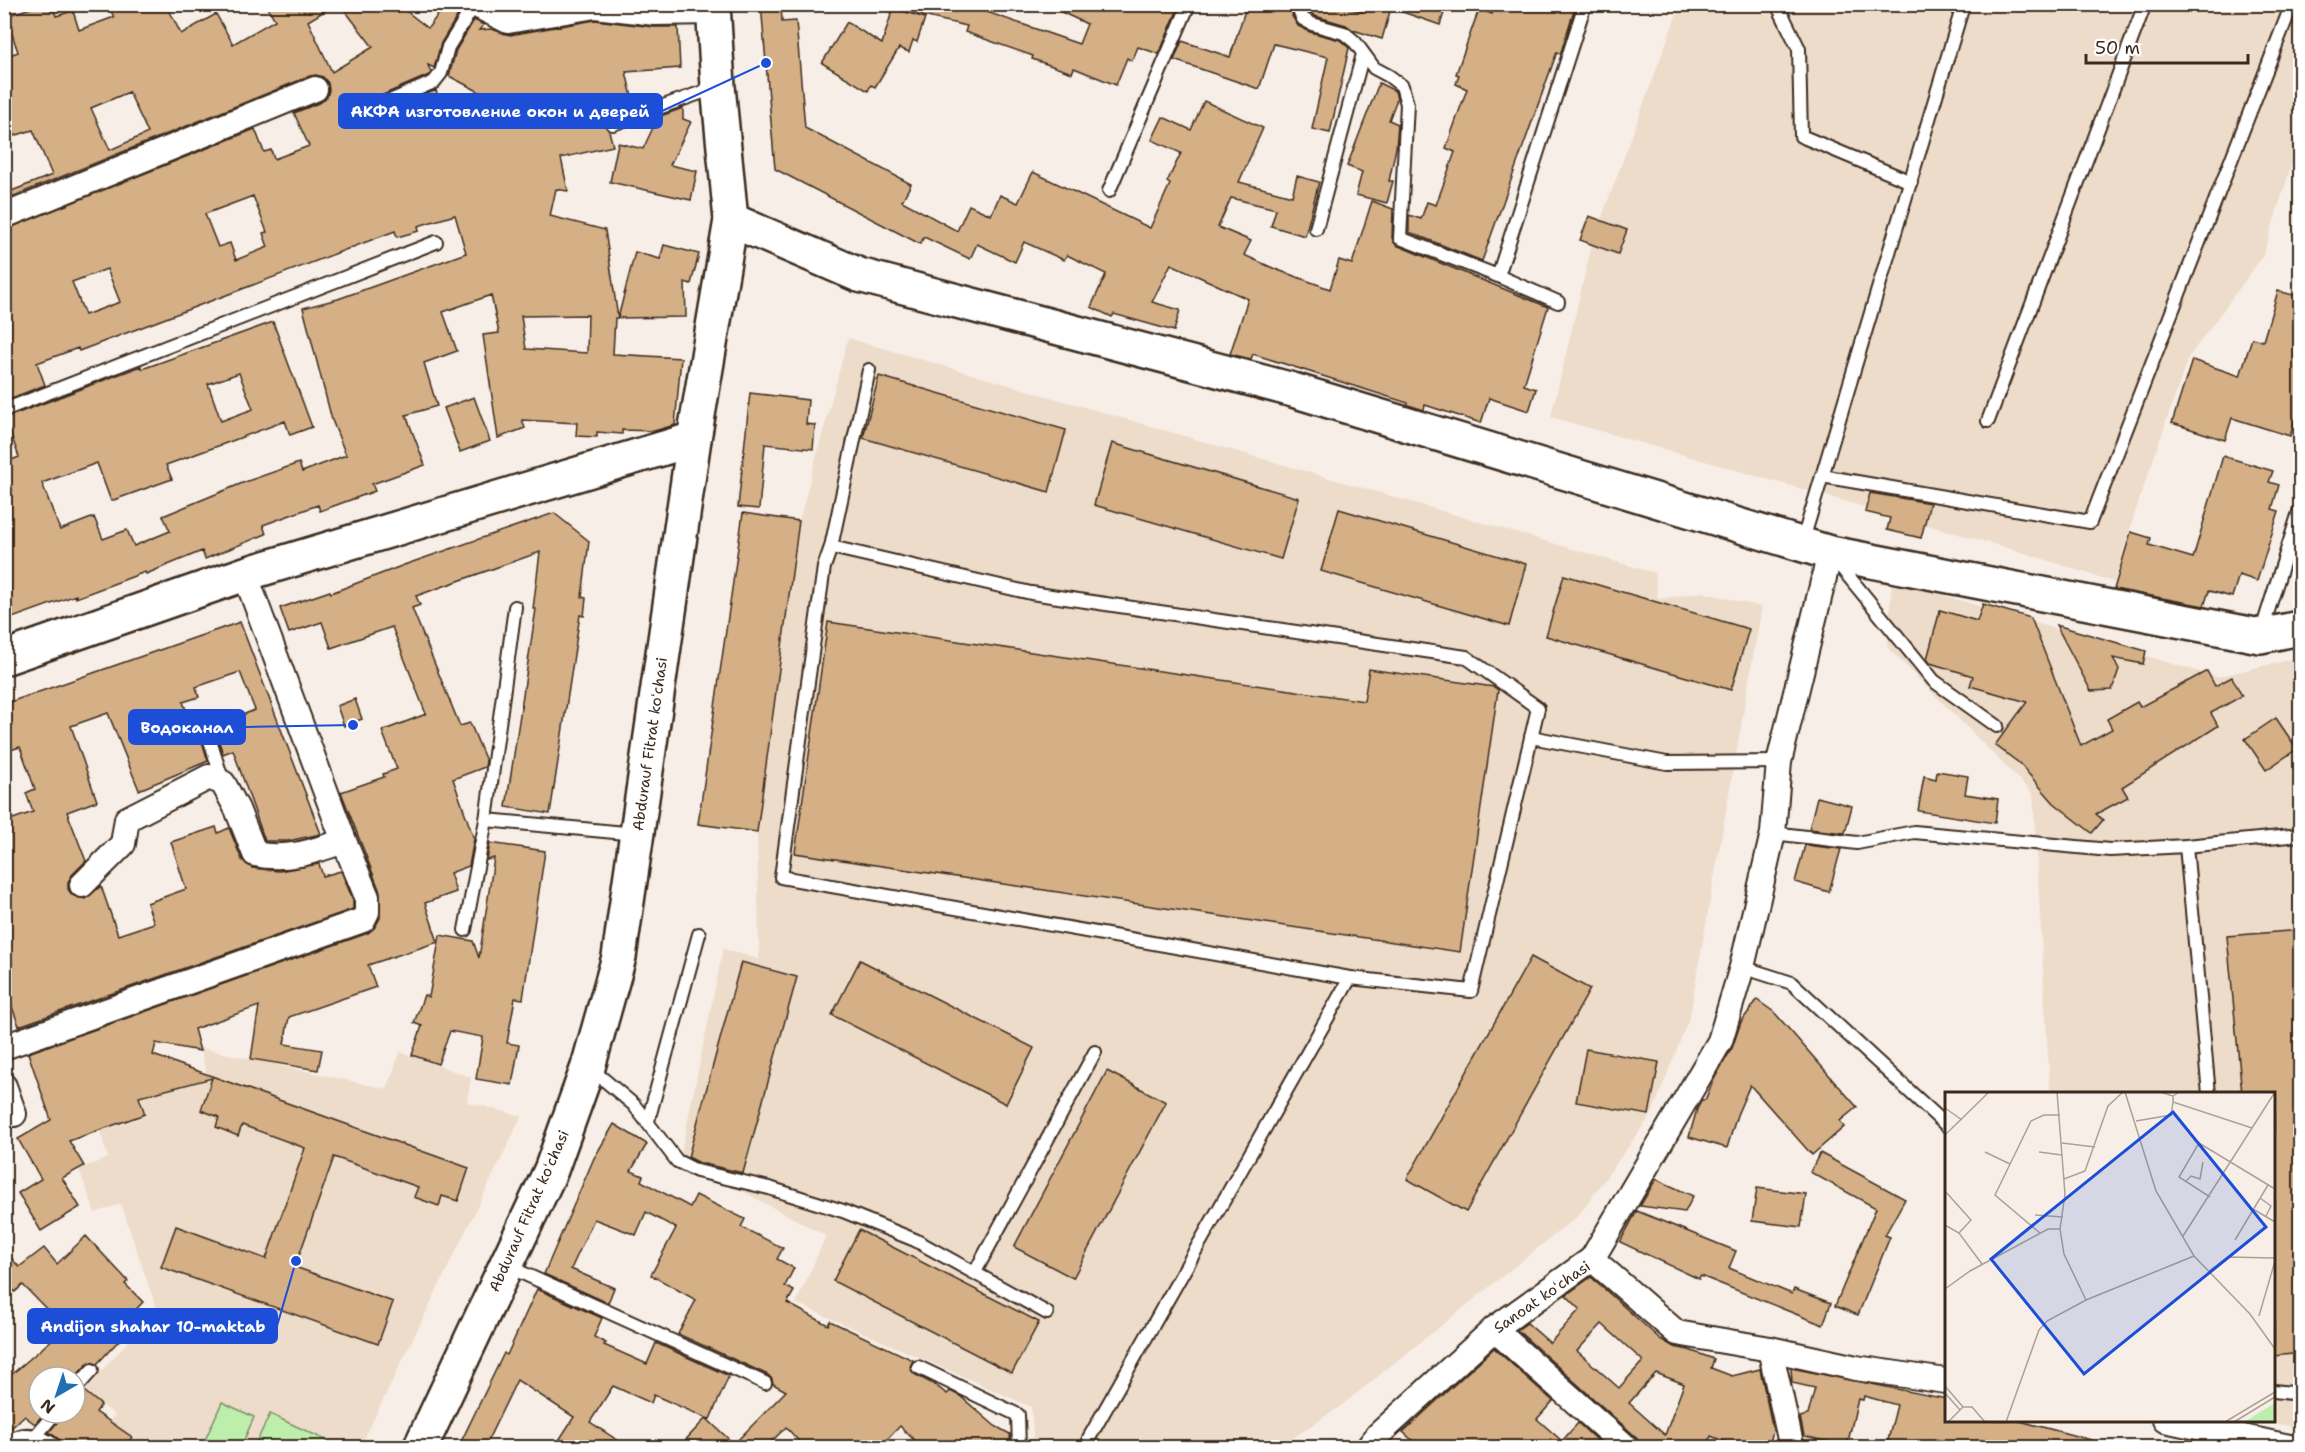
<svg xmlns="http://www.w3.org/2000/svg" width="2305" height="1452" viewBox="0 0 2305 1452" font-family="'Shantell Sans',sans-serif">
<style>
.built{fill:#eddcca}
.green{fill:#beeeac;stroke:#7c8c65;stroke-width:1.5}
.building{fill:#d5b086;stroke:#3b2a1e;stroke-width:1.5;fill-rule:evenodd}
.lines{fill:none;stroke-linecap:round;stroke-linejoin:round}
.lane-casing{stroke:#3b2a1e;stroke-width:16}
.street-casing{stroke:#3b2a1e;stroke-width:28}
.secondary-casing{stroke:#3b2a1e;stroke-width:38}
.lane{stroke:#fff;stroke-width:12}
.street{stroke:#fff;stroke-width:24}
.secondary{stroke:#fff;stroke-width:33}
.labels{text-anchor:middle;dominant-baseline:central;stroke-width:4.5;stroke-linejoin:round;paint-order:stroke}
.street-label{font-size:15px;fill:#3b2a1e;stroke:#fff}
.inset-road{fill:none;stroke:#aca097;stroke-width:1.5}
.view{fill:#1d4ed8;fill-opacity:0.15;stroke:#1d4ed8;stroke-width:3}
.inset-edge{fill:none;stroke:#3b2a1e;stroke-width:3}
.leader{fill:none;stroke:#1d4ed8;stroke-width:2}
.callout-dot{fill:#1d4ed8;stroke:#fff;stroke-width:2}
.callout{fill:#1d4ed8;stroke:#1d4ed8;stroke-width:2}
.callout-label{font-size:16px;text-anchor:middle;font-weight:bold;fill:#fff}
</style>
<rect width="100%" height="100%" fill="#f7efe7"/>
<filter id="ink" filterUnits="userSpaceOnUse"><feTurbulence type="fractalNoise" baseFrequency=".0167" numOctaves="2"/><feDisplacementMap in="SourceGraphic" scale="12" xChannelSelector="R" yChannelSelector="G"/><feConvolveMatrix kernelMatrix="1 2 1 2 8 2 1 2 1" color-interpolation-filters="sRGB"/></filter>
<g filter="url(#ink)">
<g class="built">
<polygon points="1680,5 2300,5 2300,138 2263,256 2188,358 2136,510 2114,582 2021,552 1551,417 1592,244"/>
<polygon points="848,338 1655,573 1658,599 1702,592 1762,607 1690,1015 1652,1114 1579,1215 1341,1406 1279,1447 1034,1447 1031,1407 796,1303 826,1236 680,1158 723,949 759,959 757,832 698,824 743,513 799,521"/>
<polygon points="1892,580 2217,677 2300,657 2300,1428 2262,1421 2274,1420 2274,1094 2050,1093 2033,794 1887,647"/>
<polygon points="200,1048 387,1089 400,1052 471,1077 467,1102 522,1116 360,1447 88,1447 115,1415 84,1390 157,1310 121,1204 95,1213 79,1169 108,1158 100,1131 146,1116 141,1097 208,1080"/>
</g>
<g class="green">
<polygon points="222,1402 254,1417 241,1447 202,1447"/>
<polygon points="270,1414 328,1441 324,1447 254,1447"/>
</g>
<g class="building">
<path d="M43 4H52L56 16 73 11 79 30 114 17 107 4H166L181 34 216 14 233 44 275 20 266 4H336L308 21 332 72 373 47 340 4H397L428 28 446 4H460L461 10 441 43 434 68 428 65 431 73 429 75 366 102 361 108 364 116 372 118 436 90 445 124 507 106 449 76 456 50 474 20 484 25 479 30 491 29 510 35 595 20 654 27H678L680 68 626 72 634 105 605 112V126L609 131 613 146 561 158 568 191 556 189 550 216 605 230 618 318H615L613 354 681 358 675 425 654 431 622 430V434L597 432V437L576 436 577 423 522 420 525 428 498 438 483 335 499 333 491 295 443 312 457 351 424 363 437 406 406 415 425 465 372 484 375 491 320 511 318 505 263 525 266 534 205 559 202 551 146 574 145 572 76 598V595L4 621V463L19 457 5 418 141 366 142 369 273 322 312 427 290 435 285 421 229 442 166 465 172 479 111 501 97 463 42 483 60 530 94 517 103 539 127 530 134 546 170 531 163 516 245 482 299 463 302 472 346 455 332 420 303 308 338 299 466 253 455 215 418 226 419 231 397 237 395 231 79 351 78 348 37 363 45 385 4 401V230L255 129 264 152 271 150 274 159 309 146 294 113 321 102 327 97 329 90 328 83 323 77 316 75 310 76 4 200V194L52 175 33 130 4 139V57L18 52 6 16ZM129 92 148 133 110 150 91 108ZM253 196 267 232 263 233 268 247 236 260 230 243 218 247 205 214ZM107 269 120 302 85 315 72 282ZM588 315 587 353 526 349 521 316ZM239 373 253 409 221 421 208 384Z"/>
<polygon points="761,4 781,4 782,22 796,21 805,128 911,184 902,201 957,231 969,205 991,215 1000,195 1018,203 1033,172 1150,228 1170,184 1167,182 1181,153 1152,140 1163,117 1191,130 1204,101 1263,128 1239,182 1292,196 1297,176 1319,182 1305,236 1271,226 1276,209 1231,198 1218,227 1251,241 1244,255 1275,269 1330,289 1339,260 1352,264 1372,201 1393,209 1392,238 1396,245 1548,307 1524,385 1536,389 1529,411 1489,398 1481,423 1425,405 1424,410 1408,405 1408,403 1253,354 1251,359 1230,354 1248,299 1171,264 1152,302 1180,310 1174,331 1114,314 1112,317 1091,307 1106,274 1067,255 1064,260 1024,242 1015,262 977,244 970,259 924,237 920,244 775,169"/>
<polygon points="906,4 964,4 1079,44 1087,24 1044,4 1180,4 1159,54 1138,47 1132,61 1127,58 1116,85 1074,68 1072,73 1032,59 1033,56 965,32 967,26 905,12"/>
<polygon points="1247,4 1294,4 1292,16 1298,26 1310,32 1340,40 1349,48 1330,133 1312,129 1328,57 1274,44 1259,89 1174,60 1182,41 1230,57"/>
<polygon points="1311,4 1337,4 1362,12 1364,4 1447,4 1440,25 1391,8 1382,39 1353,30 1346,25 1315,16 1309,12"/>
<polygon points="1495,4 1576,4 1562,49 1560,54 1557,52 1482,261 1409,232 1409,215 1421,219 1427,202 1436,205 1455,152 1446,148 1467,89 1456,84 1459,75 1456,74 1479,9 1492,14"/>
<polygon points="893,8 925,18 917,42 913,40 909,52 899,48 875,87 871,85 868,91 822,63 847,22 882,44"/>
<polygon points="1379,83 1395,91 1397,99 1389,120 1398,124 1396,148 1389,181 1393,181 1387,203 1356,195 1362,172 1347,166"/>
<polygon points="683,108 683,119 691,122 670,165 697,171 691,200 610,182 618,143 643,149 658,117"/>
<polygon points="1589,216 1627,230 1618,254 1580,240"/>
<polygon points="664,245 699,254 691,284 685,282 686,317 618,318 635,252 660,259"/>
<polygon points="2278,291 2301,297 2301,401 2290,436 2232,418 2225,440 2172,423 2192,360 2240,376 2252,338 2263,341"/>
<polygon points="879,376 1066,430 1049,492 863,438"/>
<polygon points="750,393 808,400 806,424 815,425 813,449 765,444 759,509 738,507"/>
<polygon points="474,397 490,441 460,452 444,408"/>
<polygon points="1112,443 1299,498 1281,559 1094,505"/>
<polygon points="2223,456 2273,471 2269,482 2279,485 2272,509 2279,511 2257,581 2239,575 2232,597 2209,591 2204,606 2114,589 2131,532 2151,538 2149,545 2193,558"/>
<polygon points="1870,493 1930,503 1921,538 1887,530 1890,518 1865,512"/>
<polygon points="1339,509 1526,564 1509,626 1321,571"/>
<polygon points="554,513 589,541 582,597 586,598 584,616 580,615 550,814 506,807 536,609 533,609 540,552 416,596 420,605 412,608 460,726 470,723 486,761 485,767 453,779 474,839 469,866 450,873 456,892 425,903 438,942 368,965 376,987 289,1017 284,1044 322,1050 318,1070 251,1059 259,1006 194,1029 200,1051 156,1043 153,1055 469,1168 458,1201 442,1196 439,1206 414,1197 418,1187 334,1157 295,1267 393,1302 378,1344 161,1267 176,1226 266,1259 305,1148 242,1125 238,1136 216,1127 219,1117 201,1110 212,1078 139,1097 145,1114 69,1141 84,1166 62,1178 80,1207 41,1231 18,1193 41,1179 18,1139 51,1120 28,1053 368,933 375,927 380,918 380,892 341,792 384,777 383,774 397,769 382,731 426,714 392,627 331,648 322,622 289,633 280,608 330,591 331,593 404,565"/>
<polygon points="743,513 799,521 757,832 698,824"/>
<polygon points="1564,575 1749,629 1731,690 1546,636"/>
<polygon points="1983,604 2031,618 2081,746 2112,729 2107,719 2137,702 2140,707 2207,671 2215,686 2232,677 2242,696 2211,713 2218,726 2122,787 2128,797 2096,814 2103,820 2092,833 2054,803 2019,763 1995,745 2027,702 1970,686 1973,676 1930,663 1927,659 1940,610 1977,621"/>
<polygon points="240,622 321,834 288,841 265,841 233,750 223,754 216,733 240,724 237,717 255,710 240,672 196,687 199,697 183,702 198,740 201,738 208,761 139,790 108,713 71,726 97,801 67,812 86,861 72,875 68,882 68,889 72,895 85,899 101,886 118,935 154,923 147,903 186,889 171,842 216,827 218,833 229,828 242,860 252,868 279,871 319,864 323,876 341,871 353,900 353,909 19,1026 4,985 4,822 33,812 26,793 35,789 20,747 4,752 4,704"/>
<polygon points="828,622 1364,701 1369,669 1494,687 1498,690 1460,952 795,853"/>
<polygon points="2056,625 2146,651 2143,664 2113,658 2119,669 2112,690 2091,691"/>
<polygon points="355,699 362,719 344,726 337,706"/>
<polygon points="2276,718 2297,749 2266,770 2245,739"/>
<polygon points="1937,771 1968,776 1965,794 1998,799 1995,823 1918,811 1924,776 1936,779"/>
<polygon points="1817,797 1852,806 1845,833 1809,829"/>
<polygon points="490,843 545,851 523,999 515,998 507,1043 519,1045 512,1085 476,1079 483,1037 450,1031 438,1064 412,1055 422,1026 414,1023 424,995 429,997 440,935 473,941 479,958 494,858 487,860"/>
<polygon points="1805,845 1841,849 1829,892 1795,882"/>
<polygon points="2301,930 2301,1353 2274,1356 2274,1094 2242,1094 2227,936"/>
<polygon points="1531,957 1590,989 1466,1212 1407,1179"/>
<polygon points="860,960 1034,1048 1006,1104 832,1015"/>
<polygon points="741,962 797,977 743,1173 700,1163 688,1157"/>
<polygon points="1757,1000 1774,1012 1857,1107 1840,1121 1844,1127 1812,1155 1750,1085 1737,1115 1727,1148 1689,1137 1697,1109 1702,1100 1705,1100 1714,1079 1732,1048 1741,1022"/>
<polygon points="1586,1049 1659,1062 1649,1115 1576,1102"/>
<polygon points="1107,1071 1166,1102 1073,1278 1014,1247"/>
<polygon points="614,1124 647,1144 631,1171 643,1176 641,1181 690,1207 696,1195 745,1219 741,1227 783,1248 777,1259 794,1268 785,1286 794,1291 787,1303 828,1325 830,1321 913,1360 910,1367 914,1374 935,1385 947,1394 950,1391 960,1396 995,1426 1010,1434 1011,1448 922,1448 900,1426 879,1448 805,1448 786,1427 765,1448 678,1448 706,1418 654,1395 651,1403 613,1386 590,1422 629,1448 554,1448 574,1417 517,1380 484,1448 458,1448 504,1353 507,1355 537,1289 602,1318 594,1337 606,1343 604,1345 647,1364 656,1343 729,1376 710,1419 706,1418 734,1444 786,1391 773,1384 772,1379 768,1375 678,1334 696,1300 651,1275 676,1228 646,1212 636,1235 594,1219 571,1269 614,1288 608,1303 544,1274 594,1158"/>
<polygon points="1820,1153 1905,1199 1885,1235 1890,1237 1858,1315 1835,1306 1876,1208 1810,1172"/>
<polygon points="1656,1179 1693,1196 1685,1212 1640,1206"/>
<polygon points="1757,1188 1806,1194 1801,1227 1752,1221"/>
<polygon points="1637,1211 1736,1251 1729,1268 1792,1294 1794,1289 1831,1303 1823,1325 1701,1276 1699,1279 1620,1242"/>
<polygon points="859,1230 1039,1322 1012,1373 833,1281"/>
<polygon points="86,1236 128,1281 125,1284 143,1302 116,1330 123,1336 97,1364 89,1362 75,1377 39,1377 39,1413 44,1413 35,1424 24,1416 4,1435 4,1381 62,1331 55,1324 58,1321 23,1285 15,1292 4,1279 4,1249 19,1267 44,1248 57,1264"/>
<path d="M1591 1277 1660 1339 1674 1347 1689 1350 1714 1359 1711 1368 1732 1376 1760 1369 1773 1430 1769 1448H1741L1711 1436 1707 1448H1641L1636 1437 1517 1330 1527 1323 1550 1343 1580 1309 1566 1295ZM1602 1324 1643 1361 1619 1388 1577 1351ZM1656 1373 1684 1384 1665 1435 1629 1403Z"/>
<polygon points="1494,1348 1553,1401 1537,1419 1562,1441 1578,1423 1605,1448 1421,1448 1403,1432"/>
<polygon points="1791,1368 1947,1399 1947,1420 2016,1420 2099,1442 2099,1448 1886,1448 1897,1405 1864,1396 1863,1400 1858,1399 1847,1446 1804,1436 1800,1417 1808,1415 1815,1388 1792,1383"/>
<polygon points="84,1391 101,1405 96,1412 132,1437 125,1448 64,1448 60,1440 49,1432 61,1418 63,1413 75,1413 75,1397"/>
</g>
<g class="lines">
<defs>
<g id="lane">
<polyline points="1303,4 1300,13 1303,19 1312,24 1344,33 1355,42 1374,68 1389,76 1402,86 1407,104 1400,238 1498,276 1585,4"/>
<polyline points="1777,4 1799,49 1801,136 1911,182"/>
<polyline points="369,110 434,82 441,73 448,47 474,5"/>
<polyline points="613,124 717,87"/>
<polyline points="1109,191 1189,4"/>
<polyline points="1316,229 1363,54"/>
<polyline points="1498,276 1558,302"/>
<polyline points="869,370 831,547 824,567 781,877 1350,978 1089,1438"/>
<polyline points="4,410 436,242"/>
<polyline points="1988,421 2145,4"/>
<polyline points="1822,476 2090,522 2292,4"/>
<polyline points="1802,543 1962,9"/>
<polyline points="831,547 1031,593 1466,657 1538,708 1471,991 1350,978"/>
<polyline points="1836,561 1934,681 1997,726"/>
<polyline points="2261,633 2300,509"/>
<polyline points="207,731 223,782"/>
<polyline points="1531,737 1667,763 1779,762"/>
<polyline points="486,820 636,834"/>
<polyline points="1773,833 1857,843 1914,832 2110,850 2186,846 2300,835"/>
<polyline points="2186,846 2209,1094"/>
<polyline points="465,930 486,820 515,607"/>
<polyline points="1742,967 1792,983 1946,1125"/>
<polyline points="589,1067 634,1105 677,1161 697,1171 769,1188 843,1211 915,1240 1047,1313"/>
<polyline points="648,1121 699,934"/>
<polyline points="507,1266 765,1383"/>
<polyline points="975,1272 1095,1052"/>
<polyline points="918,1367 1018,1415 1019,1448"/>
<polyline points="75,1389 92,1370"/>
<polyline points="2274,1391 2300,1394"/>
<polyline points="32,1440 55,1413"/>
</g>
<g id="street">
<polyline points="474,4 508,21 595,6 655,13 713,12"/>
<polyline points="4,216 315,89"/>
<path d="M82 885 123 844 127 819 209 777 223 783 237 809 255 854C287 861 314 851 344 841"/>
<polyline points="4,1047 363,920 367,912 367,897 344,841 245,574"/>
<polyline points="4,1086 14,1114"/>
<polyline points="1592,1259 1720,1041 1742,967 1773,833 1779,762 1830,553"/>
<polyline points="1494,1329 1627,1448"/>
<polyline points="1770,1349 1792,1448"/>
<polyline points="2165,1420 2294,1448"/>
<path d="M12 1448C23 1436 36 1441 48 1448"/>
<polyline points="1368,1448 1379,1434 1494,1329 1592,1259 1677,1333 1770,1349 1856,1368 1946,1381"/>
</g>
<g id="secondary">
<polyline points="731,220 859,275 1293,390 1830,553 2260,636 2300,628"/>
<polyline points="4,658 245,574 694,439"/>
<polyline points="420,1448 551,1170 588,1067 619,957 694,439 731,220 718,86 713,4"/>
</g>
</defs>
<use href="#lane" class="lane-casing"/>
<use href="#street" class="street-casing"/>
<use href="#secondary" class="secondary-casing"/>
<use href="#lane" class="lane"/>
<use href="#street" class="street"/>
<use href="#secondary" class="secondary"/>
</g>
</g>
<g class="labels">
<g class="street-label">
<text transform="translate(650 744) rotate(-82)">Abdurauf Fitrat koʻchasi</text>
<text transform="translate(529 1211) rotate(-66)">Abdurauf Fitrat koʻchasi</text>
<text transform="translate(1542 1297) rotate(-35)">Sanoat koʻchasi</text>
</g>
</g>
<g transform="translate(1945 1092)">
<rect width="330" height="330" fill="#f7efe7"/>
<path d="M330 311V330H299Z" fill="#beeeac"/>
<path class="inset-road" d="M180 0 211 99 249 164 305 222 330 257M215 0 228 4 234 0M228 4V10L307 36M0 16 17 28M191 29 226 23 228 10M0 43 44 0M249 48 330 97M117 51 150 55M254 51 234 85 265 105M40 60 65 72M94 60 117 63M119 87 140 79 163 14 178 0M240 90 246 84 255 87 258 70M0 99 26 128 14 141M315 106 326 114 321 124M308 117 330 130M90 123 118 125M0 133 14 141 37 172M115 137 119 162 141 208M95 141 50 103 86 29 99 23H115M238 144 330 0M290 148 323 93M264 179 283 165 330 166M0 197 25 179 103 137H115L120 102 112 0M314 224 330 169M0 294 18 315 3 330M0 301 15 318M18 315H27L40 330M61 330 94 238 102 229 141 208 249 164M280 330 330 300M289 330 330 305"/>
<path class="view" d="M228 20 321 135 139 282 46 167Z"/>
<rect width="330" height="330" class="inset-edge"/>
</g>
<path class="leader" d="M766 63L662 111M353 725L245 727M296 1261L277 1326"/>
<g class="callout-dot">
<circle cx="766" cy="63" r="6"/>
<circle cx="353" cy="725" r="6"/>
<circle cx="296" cy="1261" r="6"/>
</g>
<g class="callout">
<rect x="339" y="94" width="323" height="34" rx="6"/>
<rect x="129" y="710" width="116" height="34" rx="6"/>
<rect x="28" y="1309" width="249" height="34" rx="6"/>
</g>
<g class="callout-label">
<text x="500" y="117">АКФА изготовление окон и дверей</text>
<text x="187" y="733">Водоканал</text>
<text x="153" y="1332">Andijon shahar 10-maktab</text>
</g>
<rect width="2305" height="1452" fill="none" stroke="#fff" stroke-width="24"/>
<rect x="12" y="12" width="2281" height="1428" fill="none" stroke="#3b2a1e" stroke-width="2" filter="url(#ink)"/>
<g transform="translate(57 1395) rotate(219)"><circle r="28" fill="#ffffff" stroke="#b1aaa5" stroke-width="1.5"/>
<path d="M0-4.5L10 22L0 15L-10 22Z" fill="#1f6fb2"/>
<text y="-9" font-size="16" font-weight="bold" text-anchor="middle" fill="#3b2a1e">N</text>
</g>
<path d="M2086 54v9h162v-9" fill="none" stroke="#3b2a1e" stroke-width="3"/>
<text x="2095" y="54" font-size="18" fill="#3b2a1e" stroke="#ffffff" stroke-width="4.5" paint-order="stroke">50 m</text>
</svg>
